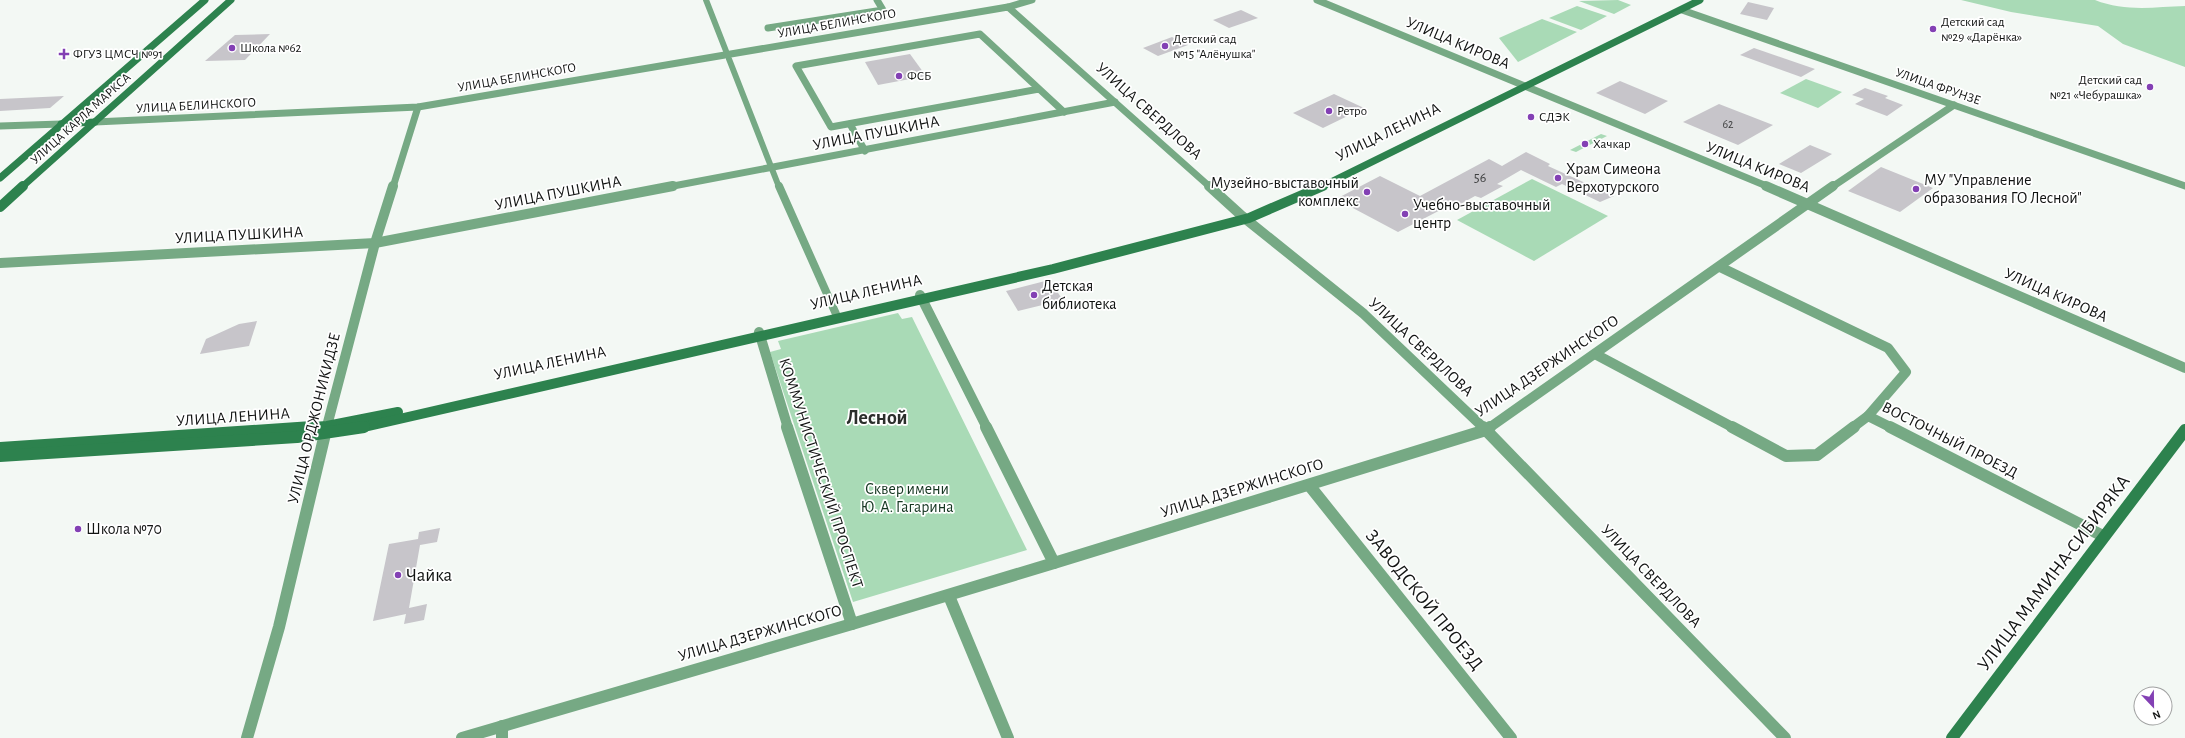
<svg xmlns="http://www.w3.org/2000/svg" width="2185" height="738" viewBox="0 0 2185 738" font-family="'Alegreya Sans',sans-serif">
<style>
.green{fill:#a9dab6}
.building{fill:#c7c5ca}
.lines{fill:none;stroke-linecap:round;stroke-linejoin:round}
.pedestrian-far1{stroke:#76a984;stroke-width:6}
.pedestrian{stroke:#76a984;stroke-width:8}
.minor-far2{stroke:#76a984;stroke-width:7}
.minor-far1{stroke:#76a984;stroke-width:10}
.minor{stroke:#76a984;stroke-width:12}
.tertiary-far2{stroke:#76a984;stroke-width:7}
.tertiary-far1{stroke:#76a984;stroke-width:10}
.tertiary{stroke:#76a984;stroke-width:12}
.secondary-far2{stroke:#2d824e;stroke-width:7}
.secondary-far1{stroke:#2d824e;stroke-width:10}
.secondary{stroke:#2d824e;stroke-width:12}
.poi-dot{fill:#8340b4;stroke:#fff;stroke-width:1.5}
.labels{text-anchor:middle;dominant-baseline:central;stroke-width:3.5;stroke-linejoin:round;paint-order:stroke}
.far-number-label{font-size:12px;fill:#3f4041}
.far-poi-label{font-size:13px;fill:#121413;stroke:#fff;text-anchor:start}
.far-street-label{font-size:13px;fill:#121413;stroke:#fff}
.number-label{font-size:14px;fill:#3f4041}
.street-label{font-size:16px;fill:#121413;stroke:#fff}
.poi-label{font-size:16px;fill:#121413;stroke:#fff;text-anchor:start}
.park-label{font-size:16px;fill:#153621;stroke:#fff}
.near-street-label{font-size:19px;fill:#121413;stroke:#fff}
.near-poi-label{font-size:19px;fill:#121413;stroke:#fff;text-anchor:start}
.district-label{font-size:20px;font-weight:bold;fill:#2b2e2b;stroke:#fff}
</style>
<rect width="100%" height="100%" fill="#f3f8f4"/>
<g class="green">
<polygon points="1618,0 1631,5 1614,14 1579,1"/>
<path d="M1961 0H2095C2125 12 2154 7 2185 6V67L2123 44 2098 26 2011 12Z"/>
<polygon points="1577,6 1607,16 1581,30 1549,18"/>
<polygon points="1542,19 1577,32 1518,62 1499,38"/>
<polygon points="1806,79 1842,92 1818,108 1780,93"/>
<polygon points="1601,134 1607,136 1576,152 1570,150"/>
<polygon points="1532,179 1608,216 1534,261 1457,220"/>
<polygon points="898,313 902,319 912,317 1027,550 853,602 770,352 781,349 778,341"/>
</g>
<g class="building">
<polygon points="1748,2 1774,8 1767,20 1740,14"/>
<polygon points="1241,10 1258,18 1229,28 1213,20"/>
<polygon points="270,34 245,60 205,61 235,35"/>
<polygon points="1172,37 1188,45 1158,56 1143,48"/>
<polygon points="1754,48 1815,69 1801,77 1740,55"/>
<polygon points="910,54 926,76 878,85 865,62"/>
<polygon points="1620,81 1668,101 1645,114 1596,93"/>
<polygon points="1865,88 1888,96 1885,98 1903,105 1887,116 1855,104 1864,99 1852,95"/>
<polygon points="1334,94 1364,108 1323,128 1293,113"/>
<polygon points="64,96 50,108 0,111 0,99"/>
<polygon points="1719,104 1773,125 1738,145 1683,122"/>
<polygon points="1810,145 1832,154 1801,173 1779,164"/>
<polygon points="1526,152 1550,164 1548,166 1614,196 1600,202 1562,184 1556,187 1521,170 1497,184 1503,186 1481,198 1475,196 1457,206 1452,204 1398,232 1336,199 1380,176 1420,196 1489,159 1502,166"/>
<polygon points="1881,167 1933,188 1900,212 1848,191"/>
<polygon points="1049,280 1063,300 1018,311 1006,291"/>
<polygon points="257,321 249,346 200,354 206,339 239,324"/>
<polygon points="440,528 437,542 420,545 409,608 427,604 424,620 404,624 406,614 373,621 389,544 418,539 419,532"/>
</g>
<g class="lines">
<g class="pedestrian-far1">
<polyline points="706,0 726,51"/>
<polyline points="729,59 779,187"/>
</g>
<polyline class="pedestrian" points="779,186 836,314"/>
<g class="minor-far2">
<polyline points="1008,7 1032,0"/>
<polyline points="1682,10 2185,186"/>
<polyline points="768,28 883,10 877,0"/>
<polyline points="1039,89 831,127 796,66 980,34 1064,112"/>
<polyline points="850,124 865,151"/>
<polyline points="668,187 1115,102"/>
<polyline points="1832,187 1954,105"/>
</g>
<g class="minor-far1">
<polyline points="0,263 375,243 673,186"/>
<polyline points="1720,267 1888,348 1906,372 1868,416"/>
<polyline points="1595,354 1734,428"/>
<polyline points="1489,428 1833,186"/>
<polyline points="1852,428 1868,416 1892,428"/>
</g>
<g class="minor">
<polyline points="1732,427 1786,456 1817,455 1854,427"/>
<polyline points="1890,427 2103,536"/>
<polyline points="1309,485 1511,738"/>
<polyline points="1054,563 1486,430 1490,427"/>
<polyline points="502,726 502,738"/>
<polyline points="462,738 852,624"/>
</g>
<g class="tertiary-far2">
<polyline points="1317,0 1769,187"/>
<polyline points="95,122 418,107 1008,7 1210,187"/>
<polyline points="0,126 61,124"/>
<polyline points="393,187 418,107"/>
</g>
<g class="tertiary-far1">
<polyline points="1209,186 1242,216 1364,314 1484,428"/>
<polyline points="1766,186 2185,368"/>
<polyline points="920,295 987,428"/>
<polyline points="759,332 788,428"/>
<polyline points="327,426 375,243 393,186"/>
</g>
<g class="tertiary">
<polyline points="787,427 852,624 1054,563 986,427"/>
<polyline points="1483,427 1785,738"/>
<polyline points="949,596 1008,738"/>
<polyline points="247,738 279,627 325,434"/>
</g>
<g class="secondary-far2">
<polyline points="61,124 95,122"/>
<polyline points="0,178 205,0"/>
<polyline points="22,187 231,0"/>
<polyline points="1321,187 1700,0"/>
</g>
<g class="secondary-far1">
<polyline points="0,207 23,186"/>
<polyline points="297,428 327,426 398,412"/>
<polyline points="360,428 1053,269 1249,218 1323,186"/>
</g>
<g class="secondary">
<polyline points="0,448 312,427"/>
<polyline points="0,456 297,437 364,427"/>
<polyline points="1952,738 2185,430"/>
</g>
</g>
<g class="poi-dot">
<circle cx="1933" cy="29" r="4"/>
<circle cx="1165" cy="46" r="4"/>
<circle cx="232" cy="48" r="4"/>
<path d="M62 48h4v4h4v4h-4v4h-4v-4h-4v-4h4z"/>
<circle cx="899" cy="76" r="4"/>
<circle cx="2150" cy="87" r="4"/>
<circle cx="1329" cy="111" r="4"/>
<circle cx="1531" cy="117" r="4"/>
<circle cx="1585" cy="144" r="4"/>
<circle cx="1558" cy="178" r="4"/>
<circle cx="1916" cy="189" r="4"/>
<circle cx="1367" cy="192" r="4"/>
<circle cx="1405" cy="214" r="4"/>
<circle cx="1034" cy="295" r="4"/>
<circle cx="78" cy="529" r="4"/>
<circle cx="398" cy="575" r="4"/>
</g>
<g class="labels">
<g class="far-number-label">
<text x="1728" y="124">62</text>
</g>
<g class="far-poi-label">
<text x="1941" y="22">Детский сад<tspan x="1941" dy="15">№29 «Дарёнка»</tspan></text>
<text x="1173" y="39">Детский сад<tspan x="1173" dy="15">№15 "Алёнушка"</tspan></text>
<text x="240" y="48">Школа №62</text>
<text x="73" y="54">ФГУЗ ЦМСЧ №91</text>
<text x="907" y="76">ФСБ</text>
<text x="2142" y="80" text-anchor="end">Детский сад<tspan x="2142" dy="15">№21 «Чебурашка»</tspan></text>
<text x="1337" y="111">Ретро</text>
<text x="1539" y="117">СДЭК</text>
<text x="1593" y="144">Хачкар</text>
</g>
<g class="far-street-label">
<text transform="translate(837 24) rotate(-10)">УЛИЦА БЕЛИНСКОГО</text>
<text transform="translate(517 78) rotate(-10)">УЛИЦА БЕЛИНСКОГО</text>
<text transform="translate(1938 87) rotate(19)">УЛИЦА ФРУНЗЕ</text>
<text transform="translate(196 106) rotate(-3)">УЛИЦА БЕЛИНСКОГО</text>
<text transform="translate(81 119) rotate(-42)">УЛИЦА КАРЛА МАРКСА</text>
</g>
<g class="number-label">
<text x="1480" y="178">56</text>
</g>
<g class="street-label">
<text transform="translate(1458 43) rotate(23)">УЛИЦА КИРОВА</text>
<text transform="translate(1149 111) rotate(42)">УЛИЦА СВЕРДЛОВА</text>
<text transform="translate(1388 132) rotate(-26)">УЛИЦА ЛЕНИНА</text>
<text transform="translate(876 133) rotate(-11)">УЛИЦА ПУШКИНА</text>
<text transform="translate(1758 167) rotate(22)">УЛИЦА КИРОВА</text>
<text transform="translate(558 193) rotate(-11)">УЛИЦА ПУШКИНА</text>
<text transform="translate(239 235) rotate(-3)">УЛИЦА ПУШКИНА</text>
<text transform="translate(866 292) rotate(-13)">УЛИЦА ЛЕНИНА</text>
<text transform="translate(2056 295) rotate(24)">УЛИЦА КИРОВА</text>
<text transform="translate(1421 347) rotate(43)">УЛИЦА СВЕРДЛОВА</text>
<text transform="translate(550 363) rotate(-12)">УЛИЦА ЛЕНИНА</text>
<text transform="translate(1547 366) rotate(-34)">УЛИЦА ДЗЕРЖИНСКОГО</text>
<text transform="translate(233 417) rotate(-4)">УЛИЦА ЛЕНИНА</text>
<text transform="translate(314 418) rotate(-76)">УЛИЦА ОРДЖОНИКИДЗЕ</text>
<text transform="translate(1950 440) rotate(27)">ВОСТОЧНЫЙ ПРОЕЗД</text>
<text transform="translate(821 473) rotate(72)">КОММУНИСТИЧЕСКИЙ ПРОСПЕКТ</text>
<text transform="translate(1242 488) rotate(-17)">УЛИЦА ДЗЕРЖИНСКОГО</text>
<text transform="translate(1651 576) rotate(46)">УЛИЦА СВЕРДЛОВА</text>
<text transform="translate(760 633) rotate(-16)">УЛИЦА ДЗЕРЖИНСКОГО</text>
</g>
<g class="poi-label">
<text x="1566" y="169">Храм Симеона<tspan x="1566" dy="18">Верхотурского</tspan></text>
<text x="1924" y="180">МУ "Управление<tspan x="1924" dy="18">образования ГО Лесной"</tspan></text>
<text x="1359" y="183" text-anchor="end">Музейно-выставочный<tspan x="1359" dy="18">комплекс</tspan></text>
<text x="1413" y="205">Учебно-выставочный<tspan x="1413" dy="18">центр</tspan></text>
<text x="1042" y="286">Детская<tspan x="1042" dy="18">библиотека</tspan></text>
<text x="86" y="529">Школа №70</text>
</g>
<g class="park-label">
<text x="907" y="489">Сквер имени<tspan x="907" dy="18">Ю. А. Гагарина</tspan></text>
</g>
<g class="near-street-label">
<text transform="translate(2054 573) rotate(-53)">УЛИЦА МАМИНА-СИБИРЯКА</text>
<text transform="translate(1424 600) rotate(51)">ЗАВОДСКОЙ ПРОЕЗД</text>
</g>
<g class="near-poi-label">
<text x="406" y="575">Чайка</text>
</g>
<g class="district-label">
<text x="877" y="418">Лесной</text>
</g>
</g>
<g transform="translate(2153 706) rotate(158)"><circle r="19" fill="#ffffff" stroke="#a0a1a1"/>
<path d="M0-3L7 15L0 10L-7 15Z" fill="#8340b4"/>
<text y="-6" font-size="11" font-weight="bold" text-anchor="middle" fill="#121413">N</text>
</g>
</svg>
